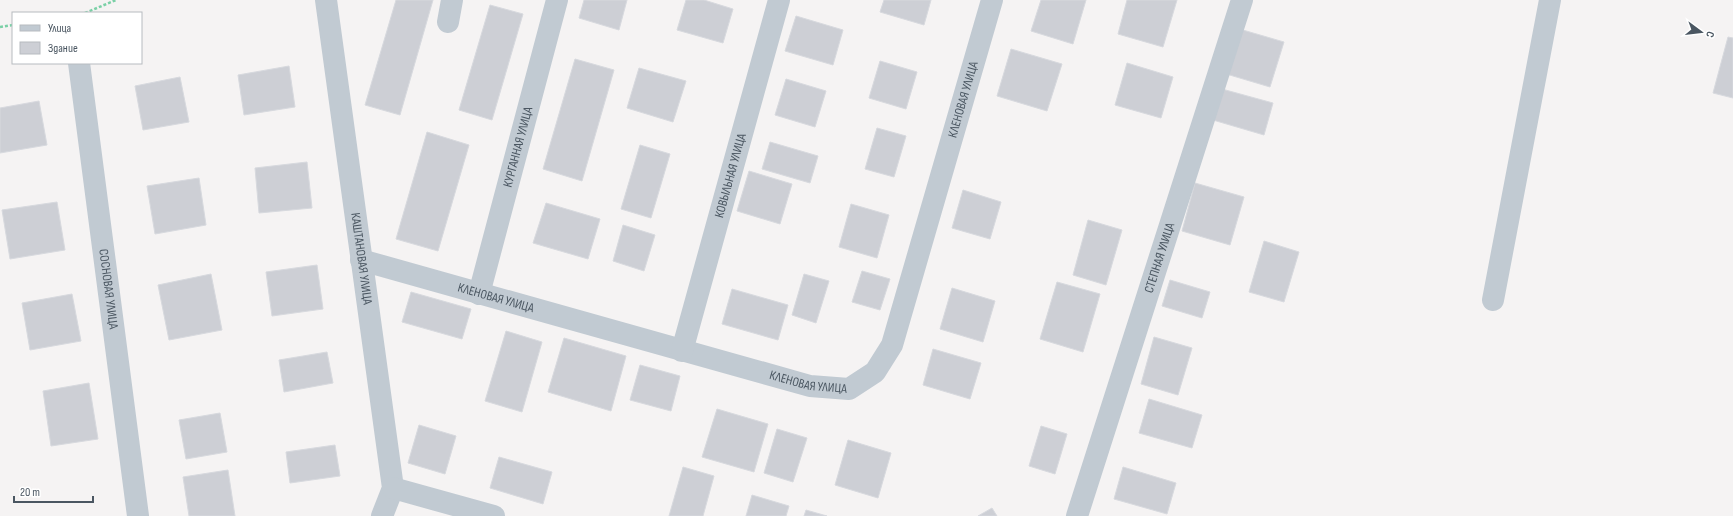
<svg xmlns="http://www.w3.org/2000/svg" width="1733" height="516" viewBox="0 0 1733 516" font-family="'Sofia Sans Condensed',sans-serif">
<style>
.building{fill:#cdcfd5;stroke:#d7d9de}
.lines{fill:none;stroke-linecap:round;stroke-linejoin:round}
.path{stroke:#7ad0a6;stroke-width:2.5;stroke-dasharray:3 2;stroke-linecap:butt}
.minor{stroke:#c1cad2;stroke-width:22}
.labels{text-anchor:middle;dominant-baseline:central;stroke-width:3.5;stroke-linejoin:round;paint-order:stroke}
.street-label{font-size:13px;fill:#4a5661;stroke:#fff}
</style>
<rect width="100%" height="100%" fill="#f5f3f3"/>
<g class="building">
<polygon points="396,0 433,0 400,115 365,105"/>
<polygon points="584,0 627,0 619,30 579,18"/>
<polygon points="686,0 704,0 733,9 723,43 677,30"/>
<polygon points="884,0 931,0 924,25 880,12"/>
<polygon points="1041,0 1086,0 1073,44 1031,31"/>
<polygon points="1127,0 1177,0 1163,47 1118,34"/>
<polygon points="490,5 523,14 492,120 459,110"/>
<polygon points="796,16 843,30 833,65 785,51"/>
<polygon points="1236,28 1284,42 1270,87 1223,73"/>
<polygon points="1728,37 1733,38 1733,98 1713,93"/>
<polygon points="1011,49 1062,64 1047,111 997,96"/>
<polygon points="575,59 614,70 582,181 543,169"/>
<polygon points="880,61 917,72 906,109 869,98"/>
<polygon points="1127,63 1173,77 1161,118 1115,105"/>
<polygon points="289,66 295,107 244,115 238,75"/>
<polygon points="639,68 686,81 673,122 627,108"/>
<polygon points="180,77 189,122 143,130 135,86"/>
<polygon points="786,79 826,91 815,127 775,115"/>
<polygon points="1222,89 1273,103 1264,135 1213,120"/>
<polygon points="39,101 47,145 0,153 0,108"/>
<polygon points="877,128 906,136 894,177 865,169"/>
<polygon points="427,132 469,145 438,251 396,239"/>
<polygon points="770,142 818,156 810,183 762,169"/>
<polygon points="640,145 670,154 651,218 621,209"/>
<polygon points="307,162 312,208 259,213 255,168"/>
<polygon points="749,171 792,184 780,224 737,211"/>
<polygon points="199,178 206,225 155,234 147,186"/>
<polygon points="1195,183 1244,197 1230,245 1182,231"/>
<polygon points="963,190 1001,202 990,239 952,228"/>
<polygon points="57,202 65,250 10,259 2,210"/>
<polygon points="546,203 600,219 588,259 533,243"/>
<polygon points="851,204 889,215 877,258 839,247"/>
<polygon points="1088,220 1122,230 1106,285 1073,275"/>
<polygon points="623,225 655,235 644,271 613,261"/>
<polygon points="1264,241 1299,252 1284,302 1249,292"/>
<polygon points="317,265 323,309 272,316 266,272"/>
<polygon points="862,271 890,279 880,310 852,302"/>
<polygon points="211,274 222,330 169,340 158,285"/>
<polygon points="804,274 829,281 816,323 792,315"/>
<polygon points="1170,280 1210,292 1202,318 1162,306"/>
<polygon points="1057,282 1100,294 1083,352 1040,339"/>
<polygon points="952,288 995,301 983,342 940,329"/>
<polygon points="732,289 788,305 778,340 722,324"/>
<polygon points="411,292 471,309 462,339 402,322"/>
<polygon points="72,294 81,341 30,350 22,303"/>
<polygon points="506,331 542,342 522,412 485,401"/>
<polygon points="1154,337 1192,348 1178,395 1141,384"/>
<polygon points="564,338 626,356 611,411 548,392"/>
<polygon points="933,349 981,363 970,399 923,385"/>
<polygon points="327,352 333,383 284,392 279,360"/>
<polygon points="640,365 680,376 671,411 630,400"/>
<polygon points="89,383 98,439 51,446 43,391"/>
<polygon points="1149,399 1202,415 1192,448 1139,433"/>
<polygon points="717,409 768,424 754,472 702,457"/>
<polygon points="220,413 227,452 186,459 179,420"/>
<polygon points="419,425 456,436 445,474 408,463"/>
<polygon points="1041,426 1067,434 1055,474 1029,466"/>
<polygon points="777,429 807,438 793,482 764,473"/>
<polygon points="848,440 891,453 878,498 835,485"/>
<polygon points="335,445 340,476 290,483 286,452"/>
<polygon points="499,457 552,472 543,504 490,488"/>
<polygon points="683,467 714,476 703,516 669,516"/>
<polygon points="1123,467 1176,483 1167,514 1114,499"/>
<polygon points="228,470 235,516 189,516 183,477"/>
<polygon points="752,495 789,506 786,516 746,516"/>
<polygon points="992,508 997,516 978,516"/>
<polygon points="806,510 827,516 804,516"/>
</g>
<g class="lines">
<g class="path">
<polyline points="85,13 116,0"/>
<polyline points="0,27 13,25"/>
</g>
<g class="minor">
<path id="s1" d="M326 0 393 488 382 516"/>
<polyline points="448,22 452,0"/>
<path id="s2" d="M79 63 138 516"/>
<path id="s3" d="M361 260 810 386 849 389 875 372 892 345 992 0"/>
<path id="s4" d="M479 294 557 0"/>
<polyline points="1493,300 1550,0"/>
<path id="s5" d="M682 351 779 0"/>
<polyline points="393,488 494,516"/>
<path id="s6" d="M1077 516 1242 0"/>
</g>
</g>
<g class="labels">
<g class="street-label">
<text stroke="none"><textPath href="#s3" startOffset="824">КЛЕНОВАЯ УЛИЦА</textPath></text>
<text stroke="none"><textPath href="#s4" startOffset="152">КУРГАННАЯ УЛИЦА</textPath></text>
<text stroke="none"><textPath href="#s5" startOffset="182">КОВЫЛЬНАЯ УЛИЦА</textPath></text>
<text stroke="none"><textPath href="#s6" startOffset="271">СТЕПНАЯ УЛИЦА</textPath></text>
<text stroke="none"><textPath href="#s1" startOffset="261">КАШТАНОВАЯ УЛИЦА</textPath></text>
<text stroke="none"><textPath href="#s2" startOffset="228">СОСНОВАЯ УЛИЦА</textPath></text>
<text stroke="none"><textPath href="#s3" startOffset="140">КЛЕНОВАЯ УЛИЦА</textPath></text>
<text stroke="none"><textPath href="#s3" startOffset="464">КЛЕНОВАЯ УЛИЦА</textPath></text>
</g>
</g>
<rect x="12" y="12" width="130" height="52" fill="#ffffff" stroke="#b7bbc0"/>
<rect x="20" y="25" width="20" height="6" fill="#c1cad2" stroke="#b7bbc0"/>
<text x="48" y="32" font-size="12" fill="#4a5661">Улица</text>
<rect x="20" y="42" width="20" height="12" fill="#cdcfd5" stroke="#b7bbc0"/>
<text x="48" y="52" font-size="12" fill="#4a5661">Здание</text>
<g transform="translate(1701 32) rotate(105)" stroke="#ffffff" stroke-width="3" paint-order="stroke">
<path d="M0-3L7 15L0 10L-7 15Z" fill="#4a5661"/>
<text y="-6" font-size="11" font-weight="bold" text-anchor="middle" fill="#4a5661">С</text>
</g>
<path d="M14 496v6h79v-6" fill="none" stroke="#4a5661" stroke-width="2"/>
<text x="20" y="496" font-size="12" fill="#4a5661" stroke="#ffffff" stroke-width="3" paint-order="stroke">20 m</text>
</svg>
